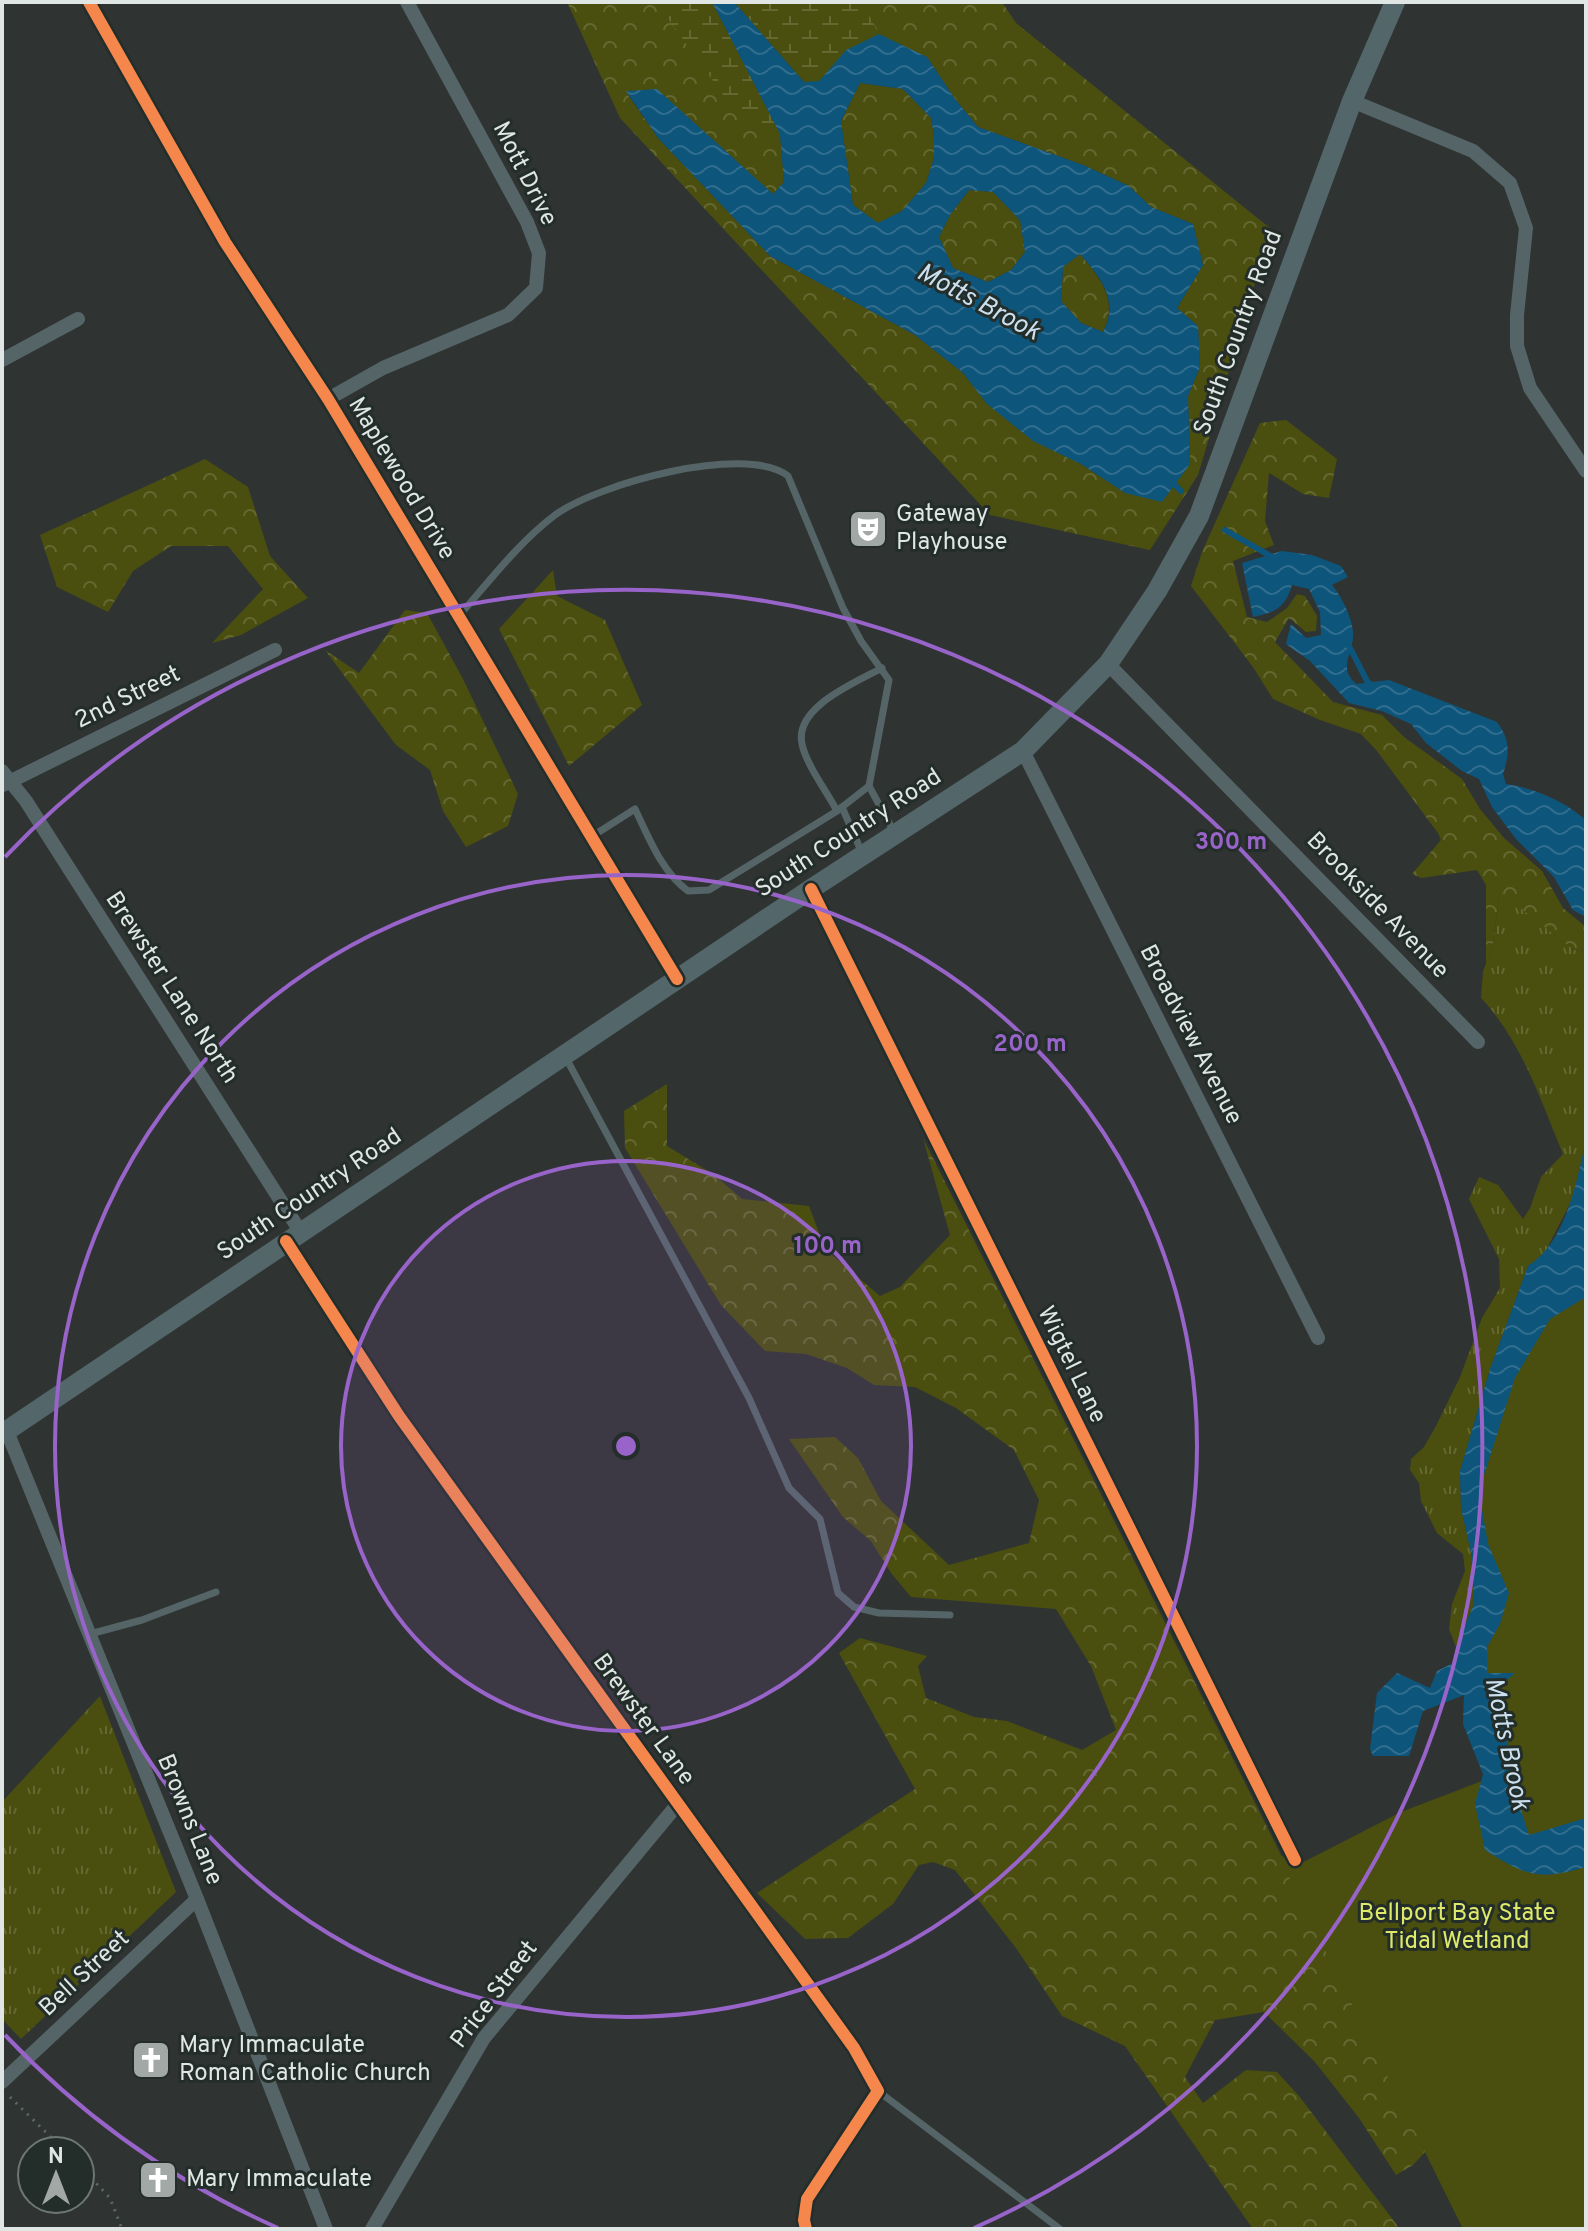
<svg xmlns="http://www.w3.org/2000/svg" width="1588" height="2231" viewBox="0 0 1588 2231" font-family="Overpass,sans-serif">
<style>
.grass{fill:url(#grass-tufts)}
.forest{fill:url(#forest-crowns)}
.wetland{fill:url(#wetland-marsh)}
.park{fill:#4a4e0e}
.water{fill:url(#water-waves);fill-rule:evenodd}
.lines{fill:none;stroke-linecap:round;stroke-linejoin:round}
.stream{stroke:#0d557b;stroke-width:6}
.path{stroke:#5d6869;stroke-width:3;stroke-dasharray:2 6;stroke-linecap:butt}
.service{stroke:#556567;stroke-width:7}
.minor{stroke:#556567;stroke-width:14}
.secondary{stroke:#536669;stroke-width:20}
.cycleway-casing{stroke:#232d2a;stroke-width:17}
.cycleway{stroke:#f5874c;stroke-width:12}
.ring{fill:none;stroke:#9964ca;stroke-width:4}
.labels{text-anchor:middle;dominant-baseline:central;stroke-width:6;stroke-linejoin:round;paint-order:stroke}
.street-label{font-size:24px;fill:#dfe6e4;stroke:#232d2a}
.poi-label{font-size:24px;fill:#dfe6e4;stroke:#232d2a;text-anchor:start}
.park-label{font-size:24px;fill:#dfe969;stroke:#232d2a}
.water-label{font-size:26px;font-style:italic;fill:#cbdfef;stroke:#232d2a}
.centre{fill:#9964ca;stroke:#232d2a;stroke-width:4}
.ring-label{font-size:24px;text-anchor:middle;font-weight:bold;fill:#9964ca;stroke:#232d2a;stroke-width:6;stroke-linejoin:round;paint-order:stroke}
</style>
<defs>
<pattern id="grass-tufts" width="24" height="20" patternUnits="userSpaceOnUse" patternTransform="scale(2)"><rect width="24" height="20" fill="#4a4e0e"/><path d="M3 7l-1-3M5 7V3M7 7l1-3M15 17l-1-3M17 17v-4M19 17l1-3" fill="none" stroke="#646831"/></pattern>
<pattern id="forest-crowns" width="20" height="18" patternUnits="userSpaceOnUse" patternTransform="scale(2)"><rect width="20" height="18" fill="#4a4e0e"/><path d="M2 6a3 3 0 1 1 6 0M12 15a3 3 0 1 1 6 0" fill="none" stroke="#646831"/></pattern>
<pattern id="wetland-marsh" width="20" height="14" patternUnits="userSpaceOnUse" patternTransform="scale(2)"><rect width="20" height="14" fill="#4a4e0e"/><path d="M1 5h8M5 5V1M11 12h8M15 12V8" fill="none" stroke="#646831"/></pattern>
<pattern id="water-waves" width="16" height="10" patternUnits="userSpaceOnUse" patternTransform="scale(2)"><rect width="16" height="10" fill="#0d557b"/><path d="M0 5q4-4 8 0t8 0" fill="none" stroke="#306d8e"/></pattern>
</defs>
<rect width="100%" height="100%" fill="#2f3433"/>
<g class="grass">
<path d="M1500 891 1574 950 1586 952V1140L1574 1196 1543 1256 1528 1266 1490 1369 1460 1471 1461 1508 1472 1557 1474 1604 1456 1647 1449 1629 1452 1604 1465 1571 1463 1554 1437 1533 1421 1501 1419 1483 1410 1470 1411 1459 1424 1447 1436 1426 1460 1377 1482 1318 1500 1288 1499 1259 1469 1199 1479 1177 1498 1185 1523 1219 1530 1208 1541 1177 1563 1154C1541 1101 1521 1040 1481 998L1483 971 1492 949Z"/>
<polygon points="100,1696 176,1892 21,2039 2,2019 2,1802"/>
</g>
<g class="forest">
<polygon points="567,2 712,2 780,134 784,182 773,194 749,173 626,92 658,138 770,256 915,335 963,373 987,404 1126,493 1190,464 1188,396 1200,367 1198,326 1177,308 1203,265 1193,224 1151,207 1129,186 1083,165 978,127 955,99 927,57 819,82 734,2 1002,2 1016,23 1271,229 1198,475 1150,550 990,515 620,118"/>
<polygon points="860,83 903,89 931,118 934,135 934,158 926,183 902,211 878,224 853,205 841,121"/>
<polygon points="969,190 993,192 1020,220 1025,252 1011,270 988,282 953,268 939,237 950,215"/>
<path d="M1080 254C1100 278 1119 300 1103 332L1081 323 1061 301 1063 267Z"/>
<polygon points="1286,420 1337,459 1329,498 1303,494 1269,473 1265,521 1274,545 1233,561 1247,617 1267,622 1287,608 1297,594 1305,596 1317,616 1316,631 1306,632 1289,618 1275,642 1333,702 1382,715 1404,737 1462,779 1480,809 1504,838 1542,871 1563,908 1586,927 1586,952 1574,950 1500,892 1492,949 1486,965 1486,885 1477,870 1421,878 1412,874 1441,840 1438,833 1377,751 1361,734 1320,720 1273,699 1253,667 1191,586 1202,552 1260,423"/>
<polygon points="205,459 248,487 270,556 308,598 241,635 212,643 263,589 228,546 171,546 133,571 108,612 57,587 40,535"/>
<polygon points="553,570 557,596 605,620 642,705 569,766 499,629"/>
<polygon points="405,610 427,613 463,679 518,794 508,826 466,847 443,811 430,770 396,745 325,650 359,673"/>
<polygon points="667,1084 667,1146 713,1174 742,1199 809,1206 825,1249 880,1296 900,1287 950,1235 923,1138 1281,1855 1317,1885 1438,2138 1413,2165 1396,2175 1359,2118 1315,2062 1264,2012 1215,2020 1185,2077 1203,2103 1246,2070 1277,2072 1299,2096 1400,2229 1253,2229 1125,2046 1062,2016 1016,1948 955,1870 933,1862 919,1865 893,1904 848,1938 805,1939 757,1893 915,1789 839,1653 860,1638 927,1656 918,1666 926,1698 974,1717 1007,1721 1082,1750 1116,1730 1091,1666 1056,1609 911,1597 891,1573 871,1541 843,1517 789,1439 835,1437 858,1458 881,1501 949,1565 1029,1543 1039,1500 1014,1450 956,1408 915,1387 874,1385 847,1368 806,1354 765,1351 721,1305 625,1148 624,1111"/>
</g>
<g class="wetland">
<polygon points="656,2 712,2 780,134 729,103"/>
<polygon points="734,2 862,2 879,34 846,50 819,82 804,82"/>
</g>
<polygon class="park" points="1586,1191 1586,2229 1463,2229 1286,1871 1401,1812 1495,1776 1468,1655 1492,1601 1467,1500"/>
<g class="water">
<path d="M712 2H734L804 82 819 81 846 50 879 34 927 57 955 99 978 127 1083 165 1129 186 1151 207 1193 224 1203 265 1177 308 1198 326 1200 367 1188 396 1190 464 1162 502 1125 493 1081 464 1033 441 987 404 963 373 915 335 770 256 658 138 626 91 657 89 773 194 784 182 780 134ZM860 83 903 89 931 118 934 135V158L926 183 902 211 878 223 853 205 841 121ZM969 190 993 192 1020 220 1025 252 1011 270 988 282 953 268 939 237 950 215ZM1080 254C1100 277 1120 300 1103 332L1081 323 1061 301 1063 267Z"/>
<path d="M1282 551 1312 555 1341 566 1348 577 1332 585C1341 595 1355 623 1353 637 1352 655 1338 668 1356 684L1389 680 1497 722C1510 739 1510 753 1503 774L1506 784C1535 788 1564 801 1586 820V917L1573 910 1554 877 1516 839 1492 807 1479 779 1462 771 1426 743 1411 724 1382 711 1349 703 1310 661 1286 644 1291 624 1306 638 1321 635 1320 612 1309 589 1292 585C1285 608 1276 612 1253 617L1242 563Z"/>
<path d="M1586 1140V1297L1550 1319 1515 1378 1479 1491 1488 1544 1509 1593 1500 1624 1487 1647V1673H1515L1496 1690 1522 1813 1529 1835 1586 1818V1867C1538 1881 1526 1876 1485 1850L1475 1804 1483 1774 1463 1724 1464 1695 1423 1711 1409 1756H1373L1370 1749 1377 1693 1397 1673 1430 1688 1437 1671 1455 1662 1456 1647 1474 1604 1472 1557 1461 1508 1460 1471 1490 1369 1528 1266C1566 1242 1577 1181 1586 1140Z"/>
</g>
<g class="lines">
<g class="stream">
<polyline points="1170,480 1181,491"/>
<polyline points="1225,530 1274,558"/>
<polyline points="1346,640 1367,681 1372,686"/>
</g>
<g class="path">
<polyline points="10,2097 65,2151"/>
<polyline points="80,2166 110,2198 122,2229"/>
</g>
<g class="service">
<path d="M458 617C489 582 518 543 555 515 597 484 745 443 788 476L843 608 861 641 889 680 869 786 837 811 709 890 688 891C662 872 649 838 635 809L591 837"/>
<polyline points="869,786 894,832"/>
<polyline points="842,807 862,853"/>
<path d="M837 811C827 792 806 764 802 744 794 707 855 683 882 668"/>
<polyline points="566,1058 749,1398 789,1488 820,1519 838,1593 854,1607 879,1613 950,1615"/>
<polyline points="90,1634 142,1620 216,1592"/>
<polyline points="878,2091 1060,2229"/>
</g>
<g class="minor">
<polyline points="89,2 225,242 328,399 677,979"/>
<polyline points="1352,101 1473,151 1510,183 1526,228 1517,315 1517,346 1530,388 1586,471"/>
<polyline points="2,360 78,319"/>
<polyline points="328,399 383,368 508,315 536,288 539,253 527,222 407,2"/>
<polyline points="1108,664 1478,1042"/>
<polyline points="1023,751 1318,1338"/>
<polyline points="2,771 26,801 300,1231"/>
<polyline points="3,785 275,650"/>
<polyline points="811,889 1295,1860"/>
<polyline points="286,1241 399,1416 854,2048 878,2091 807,2199 804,2220 806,2229"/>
<polyline points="6,1429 197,1899 326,2229"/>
<polyline points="2,2082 197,1899"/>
<polyline points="372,2229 484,2038 677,1805"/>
</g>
<polyline class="secondary" points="2,1434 811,889 1023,751 1108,664 1157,591 1199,516 1352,101 1395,2"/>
<defs>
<g id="cycleway">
<polyline points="89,2 225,242 328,399 677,979"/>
<polyline points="811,889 1295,1860"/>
<polyline points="286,1241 399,1416 854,2048 878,2091 807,2199 804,2220 806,2229"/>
</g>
</defs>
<use href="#cycleway" class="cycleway-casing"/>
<use href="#cycleway" class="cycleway"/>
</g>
<circle cx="626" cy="1446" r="285" fill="#9964ca" fill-opacity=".12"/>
<g class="ring">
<circle cx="626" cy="1446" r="285"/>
<circle cx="626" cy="1446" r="571"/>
<path d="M278 2228A856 856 0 0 1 5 2035M5 857A856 856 0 1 1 974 2228"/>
</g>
<defs>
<symbol id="theatre-square" viewBox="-11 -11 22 22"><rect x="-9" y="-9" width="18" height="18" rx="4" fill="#a1a8a6" stroke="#232d2a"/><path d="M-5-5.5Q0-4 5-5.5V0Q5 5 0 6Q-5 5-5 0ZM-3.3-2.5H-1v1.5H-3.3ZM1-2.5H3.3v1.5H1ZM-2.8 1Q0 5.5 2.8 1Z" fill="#fff"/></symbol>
<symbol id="church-square" viewBox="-11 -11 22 22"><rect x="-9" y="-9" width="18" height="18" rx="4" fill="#a1a8a6" stroke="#232d2a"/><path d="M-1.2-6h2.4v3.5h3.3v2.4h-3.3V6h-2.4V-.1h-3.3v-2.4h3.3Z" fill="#fff"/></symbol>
</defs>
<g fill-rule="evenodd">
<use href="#theatre-square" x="846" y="507" width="44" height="44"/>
<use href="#church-square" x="129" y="2038" width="44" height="44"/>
<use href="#church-square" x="136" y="2158" width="44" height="44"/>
</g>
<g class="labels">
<g class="street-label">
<text transform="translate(524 174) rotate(63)">Mott Drive</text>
<text transform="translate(1239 333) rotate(-70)">South Country Road</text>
<text transform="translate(401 479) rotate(59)">Maplewood Drive</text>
<text transform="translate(128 698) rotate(-26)">2nd Street</text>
<text transform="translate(849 834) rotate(-33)">South Country Road</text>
<text transform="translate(1377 906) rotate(46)">Brookside Avenue</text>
<text transform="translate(171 988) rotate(57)">Brewster Lane North</text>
<text transform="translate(1190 1035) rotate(63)">Broadview Avenue</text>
<text transform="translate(310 1195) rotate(-34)">South Country Road</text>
<text transform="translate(1071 1365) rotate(64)">Wigtel Lane</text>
<text transform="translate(643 1720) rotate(54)">Brewster Lane</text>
<text transform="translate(189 1820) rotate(68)">Browns Lane</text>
<text transform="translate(85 1974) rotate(-43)">Bell Street</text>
<text transform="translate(495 1995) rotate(-53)">Price Street</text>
</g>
<g class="poi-label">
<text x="896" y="515">Gateway<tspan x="896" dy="28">Playhouse</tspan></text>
<text x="179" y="2046">Mary Immaculate<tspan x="179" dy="28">Roman Catholic Church</tspan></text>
<text x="186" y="2180">Mary Immaculate</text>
</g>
<g class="park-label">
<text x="1457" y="1914">Bellport Bay State<tspan x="1457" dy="28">Tidal Wetland</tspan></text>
</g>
<g class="water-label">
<text transform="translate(978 303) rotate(28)">Motts Brook</text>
<text transform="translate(1506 1744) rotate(78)">Motts Brook</text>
</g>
</g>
<circle cx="626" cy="1446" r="12" class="centre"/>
<g class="ring-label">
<text x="1231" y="849">300 m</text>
<text x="1030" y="1051">200 m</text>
<text x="828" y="1253">100 m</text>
</g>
<rect width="1588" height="2231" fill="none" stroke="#dfe6e4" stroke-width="8"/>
<g transform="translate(56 2175)"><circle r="38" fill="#232d2a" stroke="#6e7774" stroke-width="2"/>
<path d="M0-6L14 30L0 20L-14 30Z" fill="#a1a8a6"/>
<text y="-12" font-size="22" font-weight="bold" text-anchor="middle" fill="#dfe6e4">N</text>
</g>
</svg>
